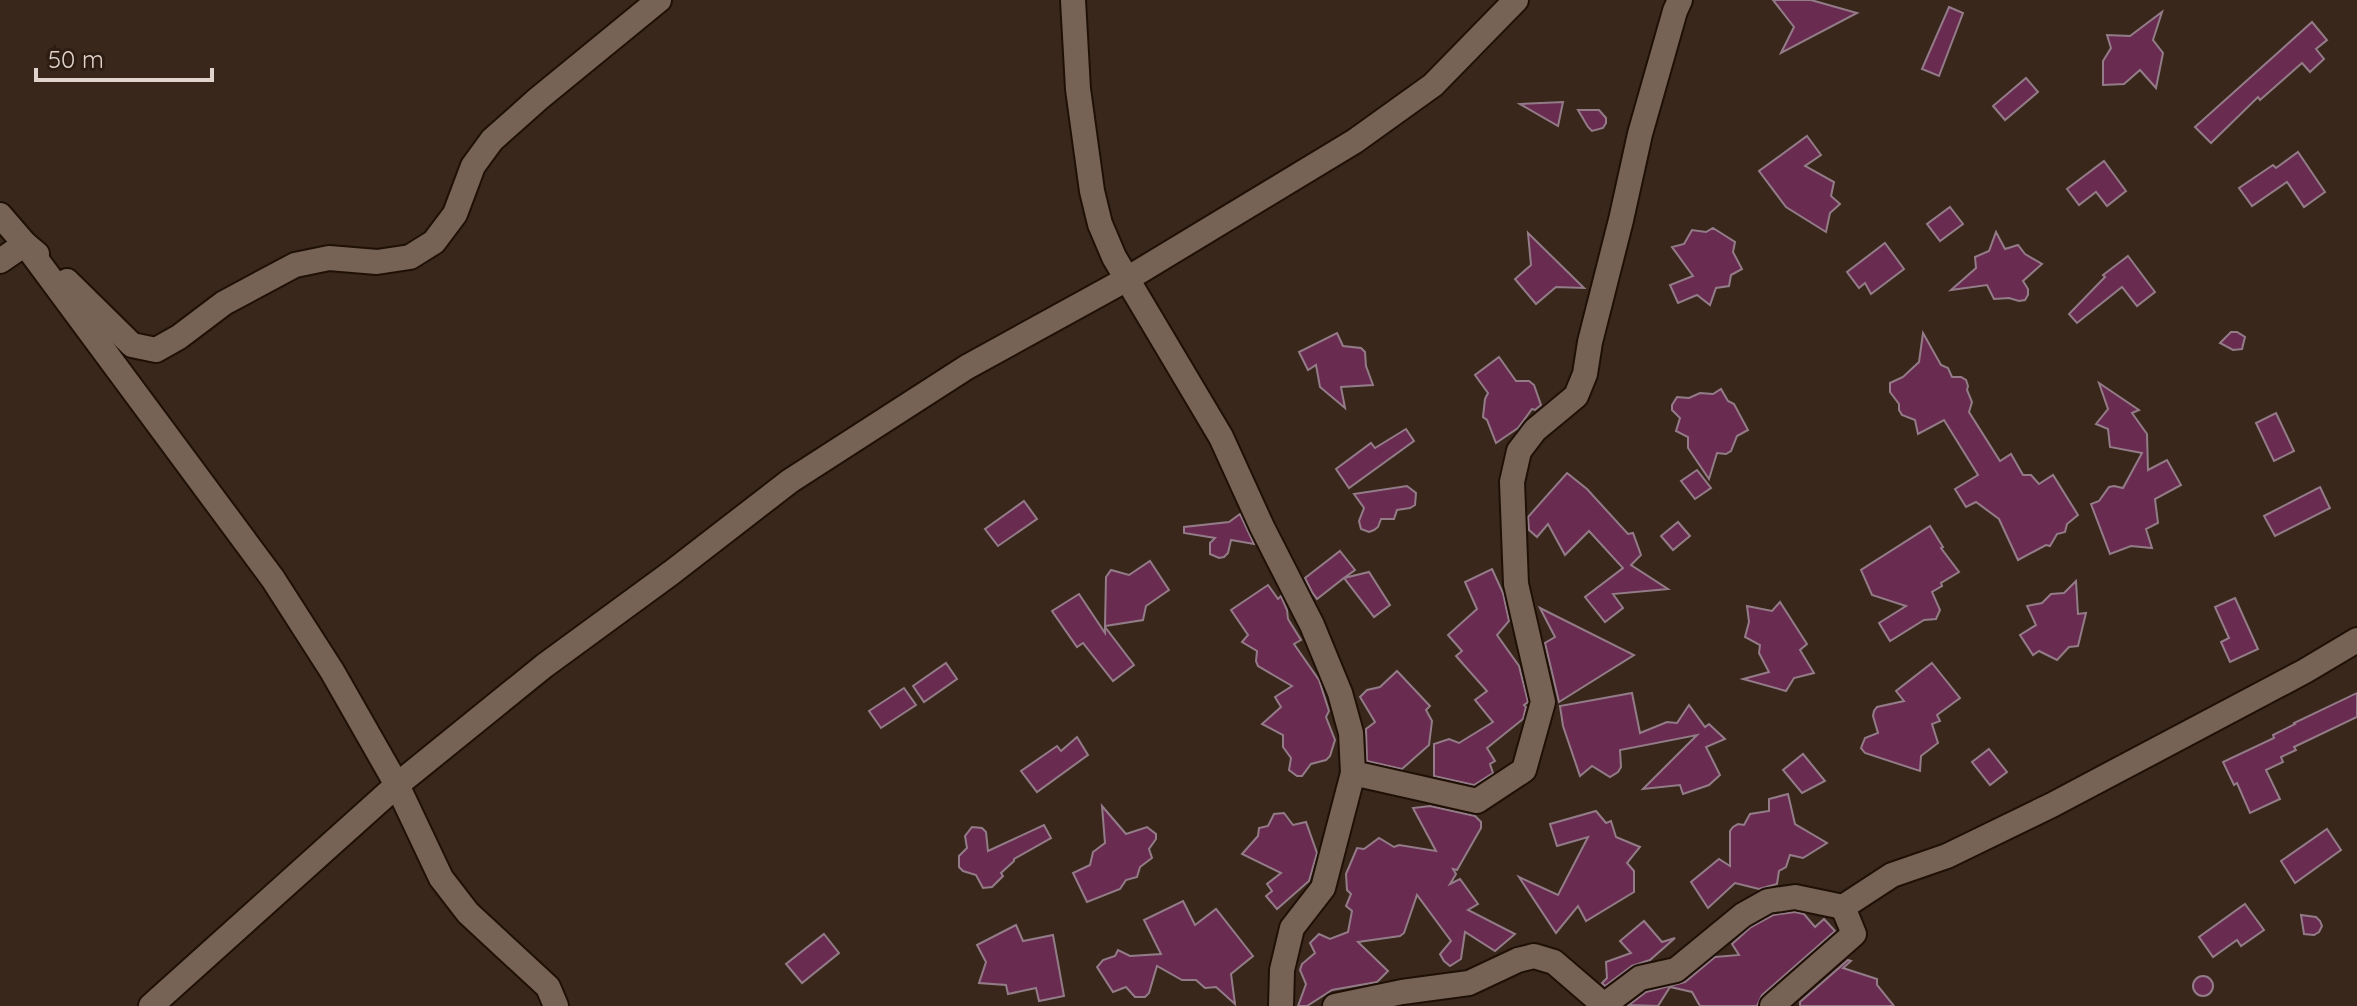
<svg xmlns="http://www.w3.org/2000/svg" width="2357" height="1006" viewBox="0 0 2357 1006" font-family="Quicksand,sans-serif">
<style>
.building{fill:#692c50;stroke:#937c88;stroke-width:2}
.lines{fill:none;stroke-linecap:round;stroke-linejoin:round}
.minor-casing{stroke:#1f1006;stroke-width:28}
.minor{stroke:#776256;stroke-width:24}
</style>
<rect width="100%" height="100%" fill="#39271c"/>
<g class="building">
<polygon points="1773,0 1811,0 1857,13 1781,53 1794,27"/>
<polygon points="1949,7 1963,13 1939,76 1922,69"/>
<polygon points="2162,12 2153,40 2163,53 2156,88 2140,70 2124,84 2103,85 2103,61 2111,48 2107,35 2130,36"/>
<polygon points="2312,22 2327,40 2316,49 2324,59 2310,72 2302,63 2260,100 2258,97 2211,143 2195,127"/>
<polygon points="2026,78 2038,92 2005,120 1993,106"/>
<polygon points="1563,102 1558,126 1520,104"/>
<polygon points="1578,110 1599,110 1606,118 1606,123 1603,128 1592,131 1588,127"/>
<polygon points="1807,136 1821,155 1805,166 1834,182 1831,196 1840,204 1830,213 1826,232 1786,207 1759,171"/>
<polygon points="2298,152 2325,192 2304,207 2287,182 2252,206 2239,188 2273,165 2276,168"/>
<polygon points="2104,161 2126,191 2107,206 2096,192 2079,205 2067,189"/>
<polygon points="1950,207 1963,224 1940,241 1927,224"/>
<polygon points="1713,228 1735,242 1733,252 1742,269 1731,275 1729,286 1716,288 1710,305 1697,295 1678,303 1670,285 1693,276 1672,247 1684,244 1692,230 1706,232"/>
<polygon points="1996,232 2005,249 2018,245 2025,254 2042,264 2023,281 2028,289 2028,295 2025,300 2019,301 2009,298 1994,299 1987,285 1951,290 1976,268 1975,257 1989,251"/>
<polygon points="1528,233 1584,288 1556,287 1536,304 1515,279 1531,265"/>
<polygon points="1885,243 1904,269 1871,294 1865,283 1859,288 1847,272"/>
<polygon points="2128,256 2155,292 2137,306 2122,287 2077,323 2069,314 2105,277 2103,275"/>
<polygon points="2231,332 2237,332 2245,337 2242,349 2233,350 2220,343"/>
<polygon points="1337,333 1343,346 1361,348 1365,352 1366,366 1373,385 1341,387 1345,408 1320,387 1316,365 1308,370 1299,352"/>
<polygon points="1923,333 1941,365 1948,368 1952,377 1961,377 1966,380 1968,386 1967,390 1972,402 1969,412 2000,461 2011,454 2023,475 2031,475 2039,484 2053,475 2078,515 2067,524 2065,532 2057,534 2050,546 2046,545 2018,560 1999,519 1976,502 1966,507 1955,489 1978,475 1944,420 1918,434 1915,420 1902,415 1899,410 1899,404 1890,392 1890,383 1903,377 1919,362"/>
<polygon points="1499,357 1516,381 1529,381 1534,385 1541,405 1535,410 1532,409 1518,428 1496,443 1487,420 1483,417 1485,399 1488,393 1475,375"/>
<polygon points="2099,383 2139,410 2132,413 2147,434 2148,470 2167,460 2181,485 2155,499 2158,523 2146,529 2152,548 2131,546 2110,554 2091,504 2099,501 2109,487 2114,486 2123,488 2142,453 2110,447 2108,429 2096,424 2108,409"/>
<polygon points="1721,389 1728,401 1734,404 1748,430 1737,436 1731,451 1726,454 1717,453 1709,479 1688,448 1688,437 1676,431 1680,418 1672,410 1672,405 1677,397 1689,398 1700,393 1713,394"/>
<polygon points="2276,413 2294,451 2274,461 2256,423"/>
<polygon points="1406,429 1414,441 1349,488 1336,469 1371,443 1375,448"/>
<polygon points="1697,470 1711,488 1695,499 1681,481"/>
<polygon points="1567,473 1587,489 1628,534 1633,533 1641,555 1631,565 1668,589 1613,594 1623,608 1605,622 1585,597 1623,568 1589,531 1565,555 1548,524 1537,537 1529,530 1528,517"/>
<polygon points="1407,486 1416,493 1415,505 1410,508 1397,510 1394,519 1381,519 1378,527 1374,530 1369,532 1361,529 1359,521 1364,508 1354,494"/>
<polygon points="2320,487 2330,508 2275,536 2264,516"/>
<polygon points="1024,501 1037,519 998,546 985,529"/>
<polygon points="1240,514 1254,544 1231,540 1228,553 1224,557 1219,558 1210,554 1210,543 1215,538 1184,533 1184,527 1229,522"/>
<polygon points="1678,522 1690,536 1673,550 1661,536"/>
<polygon points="1930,526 1943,547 1941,548 1959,572 1941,583 1942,586 1932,592 1940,610 1936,619 1924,620 1890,641 1879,623 1906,606 1872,595 1861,570"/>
<polygon points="1340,551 1355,570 1344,578 1369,572 1390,605 1374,617 1344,578 1317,599 1312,592 1305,578"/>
<polygon points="1150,561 1169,590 1146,606 1143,620 1105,626 1106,577 1111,570 1129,575"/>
<polygon points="1492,569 1503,593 1509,621 1497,635 1519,666 1528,702 1524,705 1526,707 1523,719 1487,748 1495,761 1490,764 1493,773 1474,785 1434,776 1434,744 1449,739 1459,743 1493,722 1475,700 1487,691 1456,656 1462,651 1448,635 1477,609 1465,582"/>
<polygon points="2076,581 2078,614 2086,613 2078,646 2069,647 2057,660 2039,651 2033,655 2020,635 2036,625 2027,606 2042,603 2051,594 2064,593"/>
<polygon points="1268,585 1278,599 1281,596 1287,610 1288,619 1301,640 1294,644 1319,680 1329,711 1326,717 1335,740 1330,756 1326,760 1311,764 1302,776 1297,776 1289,770 1291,758 1283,747 1283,735 1262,724 1281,707 1275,697 1292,686 1258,666 1256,661 1257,651 1242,642 1248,635 1231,610"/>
<polygon points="1079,594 1105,633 1105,627 1134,665 1113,681 1083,643 1077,647 1052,611"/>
<polygon points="2235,598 2258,649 2230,662 2221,642 2229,638 2215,607"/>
<polygon points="1780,602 1807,644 1800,650 1814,673 1794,678 1786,691 1743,679 1769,672 1759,653 1760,645 1745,637 1749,622 1747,606 1772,611"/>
<polygon points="1540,608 1634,655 1559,702 1545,643 1555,637"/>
<polygon points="946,663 957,679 924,702 913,686"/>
<polygon points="1932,663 1960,698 1937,715 1940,721 1932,724 1938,743 1921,756 1920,771 1865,753 1861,748 1865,738 1878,733 1873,716 1874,711 1877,707 1904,701 1896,691"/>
<polygon points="1397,671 1430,706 1426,710 1432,721 1429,745 1402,769 1367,761 1366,729 1375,722 1360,697 1367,690 1380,687"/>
<polygon points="904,688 916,705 881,728 869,711"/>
<polygon points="1632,693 1640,733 1667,722 1677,723 1689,705 1705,727 1709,724 1725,739 1706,747 1720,775 1709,785 1683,794 1680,785 1643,789 1697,735 1620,750 1621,767 1618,772 1610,777 1592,766 1580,776 1563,726 1560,706"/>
<polygon points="2357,693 2357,717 2294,747 2296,750 2281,757 2283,762 2266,770 2280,799 2250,813 2237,783 2234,785 2223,762 2274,738 2273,735 2295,724 2294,723"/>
<polygon points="1077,737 1088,755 1037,792 1021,771 1057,746 1061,751"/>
<polygon points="1989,749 2007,772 1990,785 1972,762"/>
<polygon points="1803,754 1825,781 1802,793 1783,770"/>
<polygon points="1788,794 1795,824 1827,843 1803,858 1790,855 1786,867 1779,871 1777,884 1759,889 1735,883 1708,908 1691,882 1719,859 1730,866 1730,831 1733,827 1738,824 1744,825 1750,814 1769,811 1769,799"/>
<polygon points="1102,806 1126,834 1147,827 1156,834 1156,839 1149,849 1152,858 1140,867 1137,877 1126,880 1120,889 1087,902 1073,873 1090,865 1093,852 1105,843"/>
<polygon points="1430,806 1475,816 1481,822 1481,828 1457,870 1453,869 1456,874 1450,884 1460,879 1478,904 1468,910 1515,934 1495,951 1465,932 1461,959 1450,966 1444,961 1440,954 1451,941 1417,895 1404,933 1400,936 1358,942 1388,971 1377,982 1332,990 1307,1006 1298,1006 1306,984 1300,970 1302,964 1315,953 1310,943 1319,934 1330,939 1348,932 1352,911 1346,906 1351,894 1347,890 1346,874 1357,848 1364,849 1379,838 1394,847 1399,845 1436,851 1413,808"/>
<polygon points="1596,811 1606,823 1611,821 1616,837 1640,847 1627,863 1634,871 1634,892 1586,921 1578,906 1556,933 1519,877 1558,895 1588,837 1557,846 1550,824"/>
<polygon points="1284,813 1293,825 1306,822 1317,853 1309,881 1277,909 1266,896 1272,891 1267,884 1281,873 1242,854 1258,836 1259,828 1268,826 1274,814"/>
<polygon points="1044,825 1051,838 1014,859 1014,861 1001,873 1003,876 992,887 983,888 976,875 963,871 959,867 959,856 967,848 965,836 972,827 982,828 986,832 988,851"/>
<polygon points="2327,829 2341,850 2295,883 2281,861"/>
<polygon points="1183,901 1195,925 1216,909 1253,956 1231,974 1235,1004 1216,987 1205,988 1196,980 1182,980 1157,966 1149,993 1145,997 1135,997 1126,987 1113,992 1097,967 1103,960 1115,956 1118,950 1130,956 1161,954 1144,920"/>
<polygon points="2245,904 2264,930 2241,946 2237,940 2213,957 2199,937"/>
<polygon points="1795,912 1804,914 1815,927 1824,919 1835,931 1762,995 1757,1006 1700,1006 1692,992 1670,987 1658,1006 1629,1005 1646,992 1685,982 1715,957 1739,955 1732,944 1751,927 1773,915"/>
<polygon points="2301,915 2316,917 2320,921 2322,926 2319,932 2314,935 2304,934"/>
<polygon points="1644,921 1662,942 1675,938 1650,960 1632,966 1605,986 1602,983 1607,978 1606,962 1631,953 1620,941"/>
<polygon points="1016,925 1023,941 1053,935 1064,996 1039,1001 1036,988 1008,994 1006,985 979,983 986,962 977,945"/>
<polygon points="824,934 839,953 802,983 786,964"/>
<polygon points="1848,960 1851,961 1843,968 1877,979 1877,985 1894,1006 1800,1006 1800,1002"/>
<circle cx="2203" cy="986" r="10"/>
</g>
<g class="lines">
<defs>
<g id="minor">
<polyline points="1073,0 1078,89 1092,191 1100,224 1114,257 1221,437 1262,527 1312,625 1340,693 1351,733 1353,773 1323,888 1292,928 1282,970 1281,1006"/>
<polyline points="0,215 25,244 273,579 332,671 397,785 441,878 468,913 548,987 556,1006"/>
<polyline points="0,261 25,244 37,254"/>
<polyline points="67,281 132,345 156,350 179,337 224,303 295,265 329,258 377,262 410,257 434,242 455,214 473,166 492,140 538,99 659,0"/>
<polyline points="1353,773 1477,801 1524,770 1543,702 1516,584 1512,482 1519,451 1535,430 1576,396 1585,374 1590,342 1621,220 1640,134 1675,11 1680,0"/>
<polyline points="151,1006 397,785 544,666 671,573 790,481 967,367 1127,279 1355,141 1433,85 1516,0"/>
<polyline points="1335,1006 1402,992 1469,983 1518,960 1534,956 1554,962 1604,1005 1640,978 1676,970 1743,915 1768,901 1795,897 1843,907"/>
<polyline points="1772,1006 1854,934 1843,907 1892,875 1947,856 2052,805 2305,671 2357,640"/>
</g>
</defs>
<use href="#minor" class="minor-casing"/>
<use href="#minor" class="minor"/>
</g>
<path d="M36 68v12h176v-12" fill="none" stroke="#dfd3cc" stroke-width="4"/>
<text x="48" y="68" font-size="24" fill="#dfd3cc" stroke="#2e1d13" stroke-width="6" paint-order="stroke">50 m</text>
</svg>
